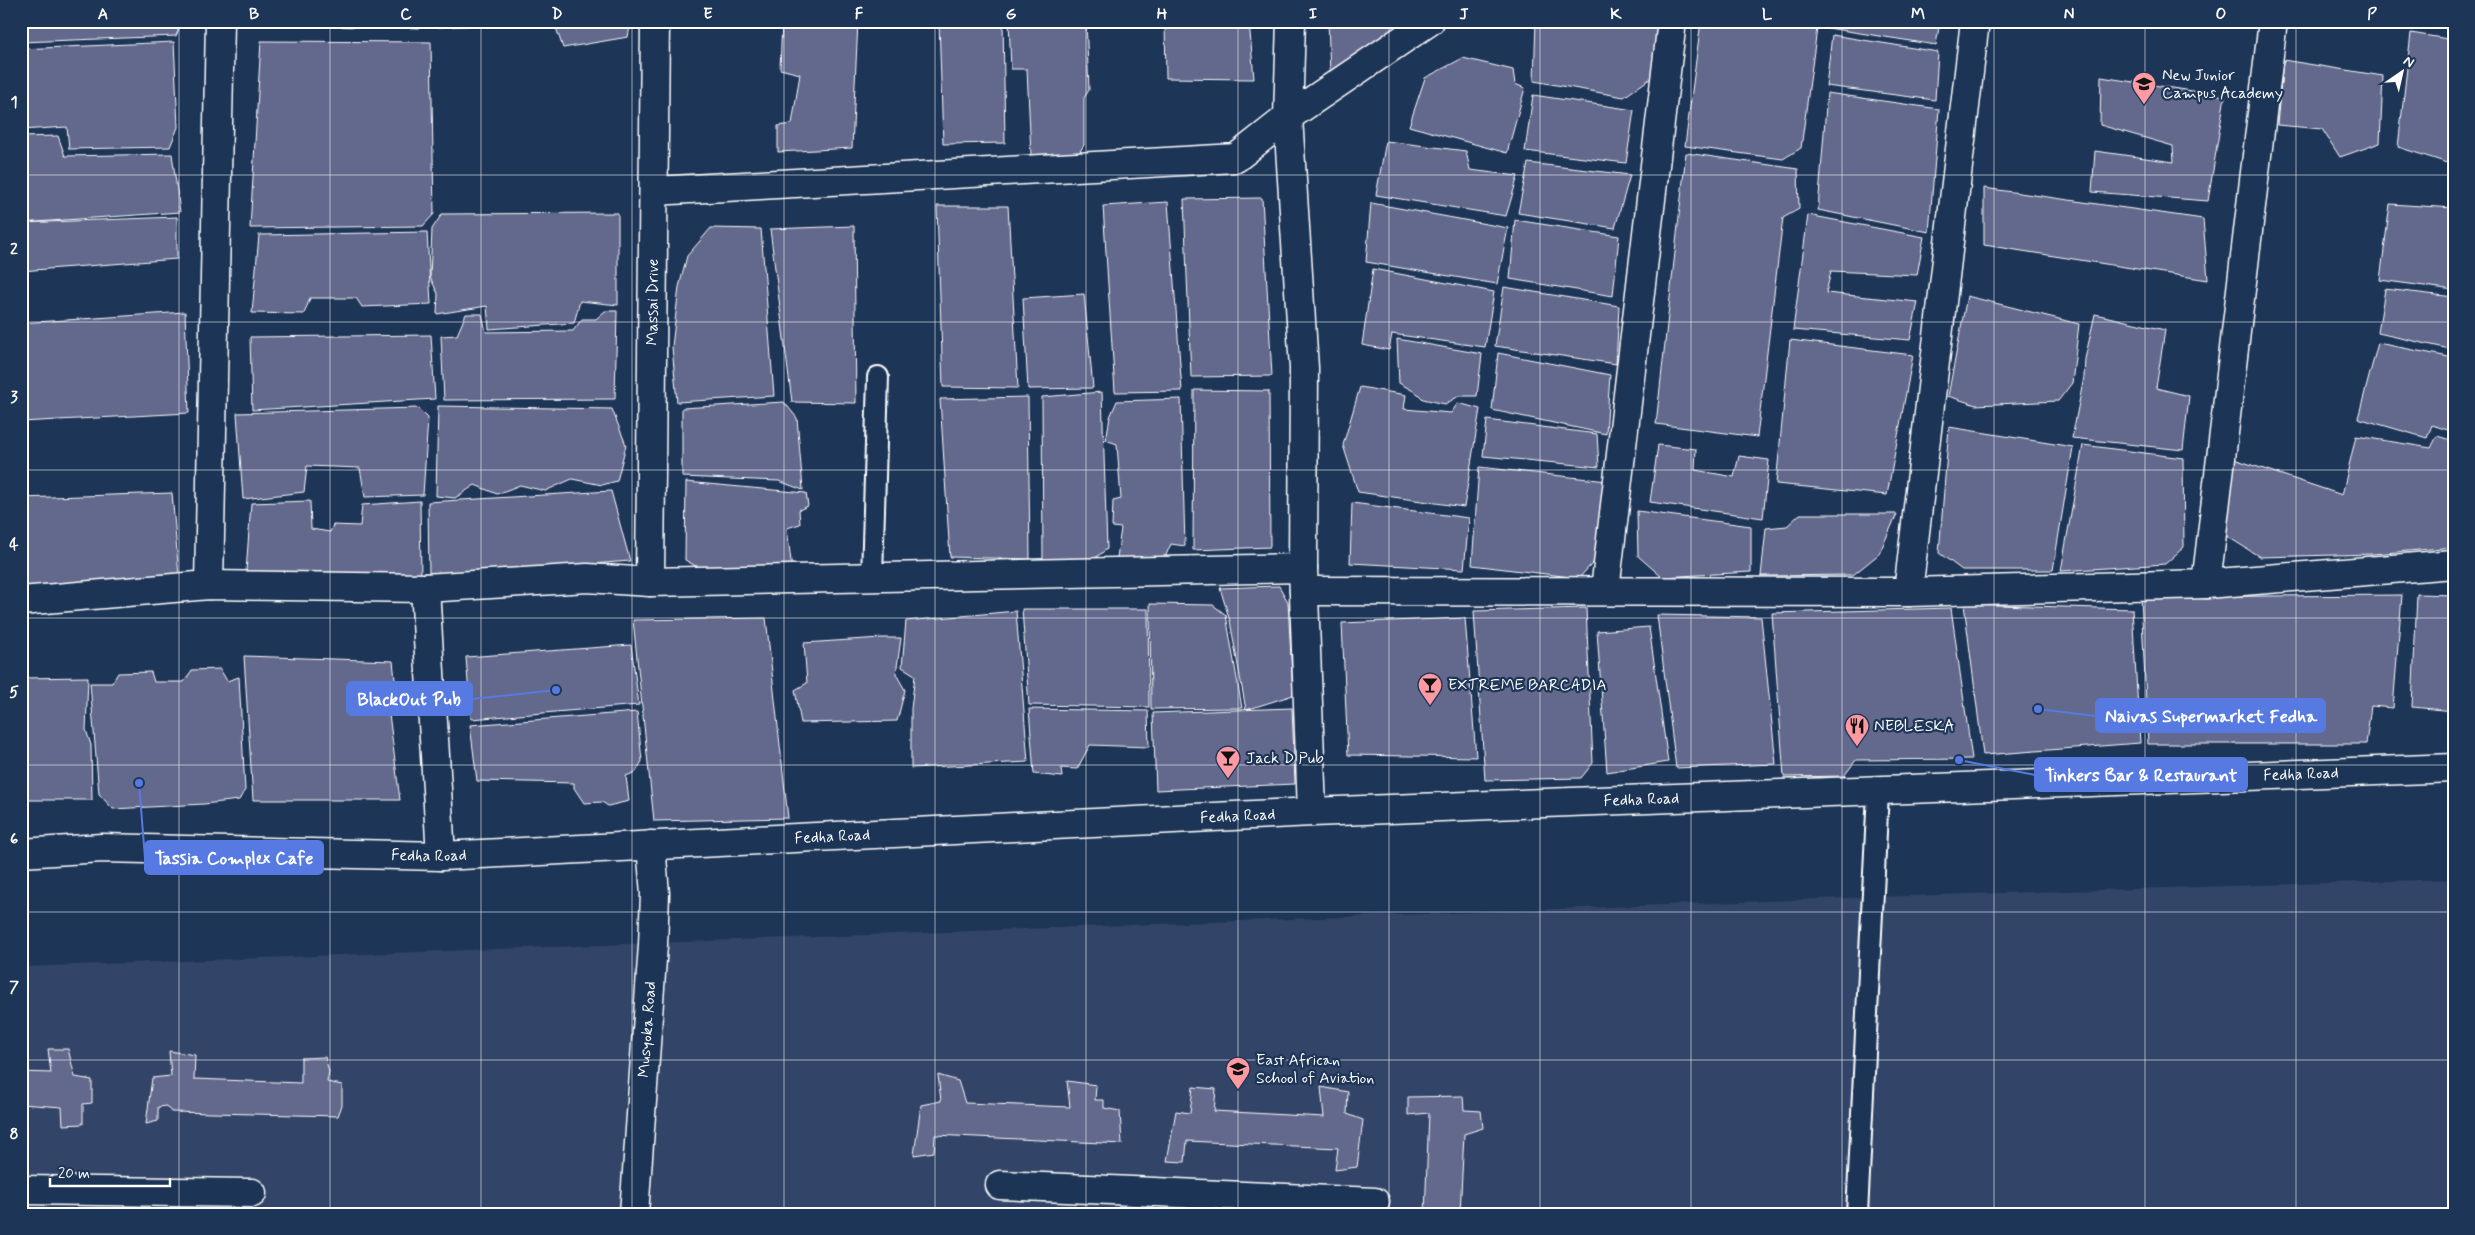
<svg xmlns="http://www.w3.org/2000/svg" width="2475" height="1235" viewBox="0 0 2475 1235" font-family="Mynerve,sans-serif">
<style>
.built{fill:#324467}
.building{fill:#63678d;stroke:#fff}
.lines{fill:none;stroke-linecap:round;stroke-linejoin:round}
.service-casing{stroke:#fff;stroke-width:24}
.minor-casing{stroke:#fff;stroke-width:31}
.tertiary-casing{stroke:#fff;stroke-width:31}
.service{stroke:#1d3557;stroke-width:20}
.minor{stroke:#1d3557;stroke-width:28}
.tertiary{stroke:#1d3557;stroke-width:28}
.grid{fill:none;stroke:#fff;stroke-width:1;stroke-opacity:0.55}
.labels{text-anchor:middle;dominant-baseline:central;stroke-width:4.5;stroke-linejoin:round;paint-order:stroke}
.poi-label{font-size:16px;fill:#fff;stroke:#1d3557;text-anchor:start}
.street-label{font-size:16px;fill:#fff;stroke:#1d3557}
.leader{fill:none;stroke:#567ae2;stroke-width:2}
.callout-dot{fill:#567ae2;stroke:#1d3557;stroke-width:2}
.callout{fill:#567ae2;stroke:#567ae2;stroke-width:2}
.callout-label{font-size:18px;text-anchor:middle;font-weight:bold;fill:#fff}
.neatline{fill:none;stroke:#fff;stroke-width:2}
.grid-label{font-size:16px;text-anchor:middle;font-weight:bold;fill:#fff}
</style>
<rect width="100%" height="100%" fill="#1d3557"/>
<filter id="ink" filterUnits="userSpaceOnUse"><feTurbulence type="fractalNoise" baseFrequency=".02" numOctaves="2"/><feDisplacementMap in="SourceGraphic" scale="10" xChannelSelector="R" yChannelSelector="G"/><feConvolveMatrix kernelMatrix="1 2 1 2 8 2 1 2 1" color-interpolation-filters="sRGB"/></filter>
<g filter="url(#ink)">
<polygon class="built" points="2454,879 2454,1214 21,1214 21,967 1873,897"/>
<g class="building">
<polygon points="21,21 179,21 180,26 176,36 21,42"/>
<polygon points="312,21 420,21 419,28 312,26"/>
<polygon points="437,21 631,21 628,37 563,48 554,22 438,27"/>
<polygon points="782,21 858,21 852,148 778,152 778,126 792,124 800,74 780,69"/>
<polygon points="939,21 1003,21 1005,143 943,144"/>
<polygon points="1009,21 1086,21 1089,90 1084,98 1084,145 1077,156 1031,155 1027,69 1011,69"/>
<polygon points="1165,21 1249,21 1254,79 1166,78"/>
<polygon points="1328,21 1407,21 1330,74"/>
<polygon points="1536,21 1658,21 1651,78 1624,97 1534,81"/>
<polygon points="1701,21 1818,21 1801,148 1783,159 1685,146"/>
<polygon points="1828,21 1940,21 1936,45 1828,28"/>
<polygon points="2411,33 2454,40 2454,165 2398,147"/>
<polygon points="1832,35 1938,52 1935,100 1826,86"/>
<polygon points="261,41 431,42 434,214 423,226 250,228"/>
<polygon points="174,42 178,127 170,147 69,149 67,127 21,130 21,49"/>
<polygon points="1463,58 1513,70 1515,84 1525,88 1507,153 1409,126 1425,78"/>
<polygon points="2283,60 2383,76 2380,143 2340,157 2322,129 2277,125"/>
<polygon points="2101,77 2225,96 2208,201 2092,192 2095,151 2174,162 2173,146 2100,125"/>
<polygon points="1827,93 1939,109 1929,232 1818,210"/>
<polygon points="1533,95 1634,110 1626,163 1525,151"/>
<polygon points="58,136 65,156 172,154 180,212 21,223 21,137"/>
<polygon points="1386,141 1466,151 1470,170 1518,176 1506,216 1376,195"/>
<polygon points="1686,153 1798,169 1799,209 1783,218 1757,437 1656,424"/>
<polygon points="1528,163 1630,175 1615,228 1518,213"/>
<polygon points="1984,188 2203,219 2208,280 1984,245"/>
<polygon points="1262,198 1272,376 1191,377 1184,199"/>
<polygon points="1168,202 1182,391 1115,392 1103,206"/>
<polygon points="1371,203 1508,228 1497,284 1366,262"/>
<polygon points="2390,204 2454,208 2454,290 2380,280"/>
<polygon points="937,206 1008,206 1018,388 943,387"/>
<polygon points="618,213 618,305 580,301 574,323 489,329 487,306 437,314 438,294 430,277 432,229 442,214"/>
<polygon points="1808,215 1924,237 1917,275 1831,271 1826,293 1918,302 1910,340 1793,330"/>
<polygon points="177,217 177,259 21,271 21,223"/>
<polygon points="1515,220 1619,236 1613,296 1510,279"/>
<polygon points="854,226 856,403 792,402 770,229"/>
<polygon points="711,228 761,229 774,396 677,402 672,347 679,287 687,256"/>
<polygon points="427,232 431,304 362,307 356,298 310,298 304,314 252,313 259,235"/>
<polygon points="1373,269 1494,292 1485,347 1392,334 1389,350 1362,345"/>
<polygon points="1504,287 1619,306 1616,364 1495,346"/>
<polygon points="2385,289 2454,297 2454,350 2378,333"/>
<polygon points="1084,294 1093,388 1028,389 1023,298"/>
<polygon points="1967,296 2079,324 2072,383 2058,401 1976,405 1948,396"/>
<polygon points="605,311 617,311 615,399 444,400 441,336 457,335 466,314 482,314 486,332 573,331 582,319 596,319"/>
<polygon points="185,312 189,413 21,422 21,323"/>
<polygon points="2095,314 2165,330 2156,388 2189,396 2183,450 2072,438 2084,377 2085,359"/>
<polygon points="431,335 435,399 252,410 250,337"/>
<polygon points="1397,339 1482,354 1477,396 1459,396 1445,404 1423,399 1417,393 1399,383"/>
<polygon points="1790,340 1913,355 1887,495 1776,484"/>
<polygon points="2378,343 2454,358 2454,432 2432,425 2427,438 2358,418"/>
<polygon points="1498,353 1610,375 1606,434 1492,410"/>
<polygon points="1360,387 1406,395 1404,409 1451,413 1458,403 1480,409 1464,507 1358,492 1343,445"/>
<polygon points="1194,390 1269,391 1270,547 1193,550"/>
<polygon points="1102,392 1107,549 1091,561 1043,561 1042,397"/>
<polygon points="1028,397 1030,559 950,557 940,399"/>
<polygon points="1181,399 1185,546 1171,544 1165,557 1117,558 1121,528 1112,527 1113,501 1121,499 1117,444 1106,440 1110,417 1117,401"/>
<polygon points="784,402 797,418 803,490 779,481 682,477 682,408"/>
<polygon points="438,406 612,409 626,445 617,481 602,485 572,479 545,491 520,485 497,494 475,485 455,498 436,496"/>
<polygon points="418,408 428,418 423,495 365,497 360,468 307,466 304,492 243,499 237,413"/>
<polygon points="1487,420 1597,434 1599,467 1483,456"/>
<polygon points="1949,427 2073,447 2053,570 1962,570 1939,553"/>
<polygon points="2356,436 2431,448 2437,436 2454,441 2454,547 2373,554 2260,557 2225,535 2234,459 2342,495"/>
<polygon points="1658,445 1696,449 1695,470 1734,477 1739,456 1769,460 1763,518 1650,502"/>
<polygon points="2083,445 2183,458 2184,547 2165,564 2061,571"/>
<polygon points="1479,467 1607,481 1601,554 1579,578 1472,565"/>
<polygon points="686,482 806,493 808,506 799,510 800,524 787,528 792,570 701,569 685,560"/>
<polygon points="611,491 630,561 429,577 428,502"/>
<polygon points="172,493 179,576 21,592 21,498"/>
<polygon points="310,501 311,529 330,532 333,525 360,526 362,505 420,501 421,579 246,572 251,503"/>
<polygon points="1352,503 1469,518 1464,569 1350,563"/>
<polygon points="1637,511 1751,526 1751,572 1662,577 1638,556"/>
<polygon points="1800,514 1897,514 1879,554 1853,575 1761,576 1766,528 1787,526"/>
<polygon points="1279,586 1288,602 1293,695 1246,710 1230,621 1220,588"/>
<polygon points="2417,594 2454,595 2454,711 2412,707"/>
<polygon points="2402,595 2393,708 2371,706 2366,744 2148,744 2141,597"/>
<polygon points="1150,604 1213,605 1226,615 1242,708 1151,709"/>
<polygon points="1964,604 2132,609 2140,743 1983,755"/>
<polygon points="1586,608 1593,763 1581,778 1485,780 1474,611"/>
<polygon points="1951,608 1972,759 1856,760 1844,776 1784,777 1772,613"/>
<polygon points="1022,609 1148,609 1149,707 1029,705"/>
<polygon points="1016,611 1028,762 911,768 911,709 915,675 902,667 906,621"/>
<polygon points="1657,615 1761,617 1776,764 1676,768"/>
<polygon points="766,618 788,818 654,821 633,620"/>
<polygon points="1465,618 1476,757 1348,755 1342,623"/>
<polygon points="1649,627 1668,762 1607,772 1597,631"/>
<polygon points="881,638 901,638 896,674 905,690 897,721 801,723 795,690 807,683 804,643"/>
<polygon points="631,645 639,705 471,719 466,657"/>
<polygon points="244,656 393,661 396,689 388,706 400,800 253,800"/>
<polygon points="220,669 227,681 239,677 245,790 239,800 204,804 113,809 99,794 90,683 112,683 118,673 151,672 154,682 184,682 192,670"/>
<polygon points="88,677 86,730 91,745 92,800 21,800 21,678"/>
<polygon points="1292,708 1295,784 1156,790 1153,713"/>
<polygon points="1029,709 1148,711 1149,747 1090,745 1077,769 1061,768 1062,777 1034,774"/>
<polygon points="637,712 642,761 636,772 626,776 629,801 608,806 602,802 584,803 574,788 574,783 477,781 470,725"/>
<polygon points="48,1049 68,1049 75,1077 92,1080 92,1103 83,1104 83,1124 63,1125 62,1107 21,1104 21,1072 51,1073"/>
<polygon points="169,1051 195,1055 194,1079 301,1083 301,1058 325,1057 329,1072 327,1082 342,1085 342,1105 338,1116 171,1112 166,1106 158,1107 158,1121 146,1124 152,1078 171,1076"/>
<polygon points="938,1075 958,1081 965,1103 1070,1107 1067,1081 1096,1085 1095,1100 1104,1100 1104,1108 1120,1111 1122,1144 935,1135 934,1152 914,1155 921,1105 941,1101"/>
<polygon points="1193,1087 1216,1089 1214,1111 1324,1117 1321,1087 1348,1092 1347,1114 1363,1120 1357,1167 1335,1170 1338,1148 1187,1141 1185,1162 1167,1161 1176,1111 1190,1113"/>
<polygon points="1463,1096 1464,1110 1481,1111 1483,1128 1464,1134 1460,1214 1425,1214 1429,1113 1408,1115 1408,1097"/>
</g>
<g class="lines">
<defs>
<g id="service">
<polyline points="872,577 878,377"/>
<polyline points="1857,1214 1878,792"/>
</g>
<g id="minor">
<polyline points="1291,21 1288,117 1304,368 1303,568 1312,812"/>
<polyline points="654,191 1236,158 1288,117 1430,21"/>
<path id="s1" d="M650 582 655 21"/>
<polyline points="2206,584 2454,564"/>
<polyline points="209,585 220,21"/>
<polyline points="425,588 441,856"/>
<polyline points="1605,590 1672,21"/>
<polyline points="1304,591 1908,592 2206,584 2273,21"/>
<polyline points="1908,592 1975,21"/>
<polyline points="21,601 209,585 425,588 587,578 650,582 1303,568"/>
<polyline points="1000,1185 1375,1202"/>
<polyline points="21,1190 252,1193"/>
<path id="s2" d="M634 1214 653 945 655 894 651 845"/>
</g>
<g id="tertiary">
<path id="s3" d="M21 853 102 848 441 856 1312 812 2454 768"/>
</g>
</defs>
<use href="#service" class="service-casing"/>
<use href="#minor" class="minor-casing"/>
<use href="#tertiary" class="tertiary-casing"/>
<use href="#service" class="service"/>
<use href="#minor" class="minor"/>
<use href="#tertiary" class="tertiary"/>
</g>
</g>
<path class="grid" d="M179 21V1214M330 21V1214M481 21V1214M632 21V1214M784 21V1214M935 21V1214M1086 21V1214M1238 21V1214M1389 21V1214M1540 21V1214M1691 21V1214M1842 21V1214M1994 21V1214M2145 21V1214M2296 21V1214M21 175H2454M21 322H2454M21 470H2454M21 618H2454M21 765H2454M21 912H2454M21 1060H2454"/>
<defs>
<symbol id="school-pin" viewBox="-11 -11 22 30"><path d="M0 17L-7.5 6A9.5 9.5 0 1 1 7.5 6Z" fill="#ff9aa2" stroke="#1d3557"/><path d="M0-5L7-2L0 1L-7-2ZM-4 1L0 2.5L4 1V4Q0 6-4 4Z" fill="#111"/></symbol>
<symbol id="bar-pin" viewBox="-11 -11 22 30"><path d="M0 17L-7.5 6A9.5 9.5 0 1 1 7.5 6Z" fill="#ff9aa2" stroke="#1d3557"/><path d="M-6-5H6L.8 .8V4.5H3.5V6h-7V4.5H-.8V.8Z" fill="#111"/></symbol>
<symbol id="restaurant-pin" viewBox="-11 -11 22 30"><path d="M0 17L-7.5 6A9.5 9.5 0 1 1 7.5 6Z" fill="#ff9aa2" stroke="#1d3557"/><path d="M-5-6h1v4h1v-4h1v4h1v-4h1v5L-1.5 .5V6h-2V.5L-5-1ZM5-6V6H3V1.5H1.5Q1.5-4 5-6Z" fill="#111"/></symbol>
<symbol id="university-pin" viewBox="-11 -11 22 30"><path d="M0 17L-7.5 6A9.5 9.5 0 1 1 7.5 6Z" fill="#ff9aa2" stroke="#1d3557"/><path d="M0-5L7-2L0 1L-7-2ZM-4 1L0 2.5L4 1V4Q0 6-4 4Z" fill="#111"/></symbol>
</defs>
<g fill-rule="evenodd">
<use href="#school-pin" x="2130" y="70" width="28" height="38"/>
<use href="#bar-pin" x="1416" y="671" width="28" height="38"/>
<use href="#restaurant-pin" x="1843" y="712" width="28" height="38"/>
<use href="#bar-pin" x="1214" y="744" width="28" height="38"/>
<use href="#university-pin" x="1224" y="1055" width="28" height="38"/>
</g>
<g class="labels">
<g class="poi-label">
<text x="2162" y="75">New Junior<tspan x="2162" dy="18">Campus Academy</tspan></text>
<text x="1448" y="685">EXTREME BARCADIA</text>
<text x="1874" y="726">NEBLESKA</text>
<text x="1246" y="758">Jack D Pub</text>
<text x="1256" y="1060">East African<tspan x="1256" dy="18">School of Aviation</tspan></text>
</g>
<g class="street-label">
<text stroke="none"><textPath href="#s1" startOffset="280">Massai Drive</textPath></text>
<text stroke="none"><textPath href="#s3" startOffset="2282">Fedha Road</textPath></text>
<text stroke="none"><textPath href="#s3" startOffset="1622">Fedha Road</textPath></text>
<text stroke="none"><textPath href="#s3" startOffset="1218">Fedha Road</textPath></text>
<text stroke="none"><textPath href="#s3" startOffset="812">Fedha Road</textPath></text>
<text stroke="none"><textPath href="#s3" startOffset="408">Fedha Road</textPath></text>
<text stroke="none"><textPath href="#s2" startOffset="185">Musyoka Road</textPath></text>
</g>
</g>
<path class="leader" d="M556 690L472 699M2038 709L2096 716M1959 760L2035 775M139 783L145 858"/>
<g class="callout-dot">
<circle cx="556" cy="690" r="5"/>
<circle cx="2038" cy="709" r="5"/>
<circle cx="1959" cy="760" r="5"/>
<circle cx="139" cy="783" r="5"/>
</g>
<g class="callout">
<rect x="347" y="682" width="125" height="33" rx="5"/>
<rect x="2096" y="699" width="229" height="33" rx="5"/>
<rect x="2035" y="758" width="212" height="33" rx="5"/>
<rect x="145" y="841" width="178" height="33" rx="5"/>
</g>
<g class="callout-label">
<text x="409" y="705">BlackOut Pub</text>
<text x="2211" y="722">Naivas Supermarket Fedha</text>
<text x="2141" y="781">Tinkers Bar &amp; Restaurant</text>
<text x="234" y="864">Tassia Complex Cafe</text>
</g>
<rect width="2475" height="1235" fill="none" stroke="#1d3557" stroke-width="55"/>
<g transform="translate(2402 72) rotate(34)" stroke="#1d3557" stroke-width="4" paint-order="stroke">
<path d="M0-4L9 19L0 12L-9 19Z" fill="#ffffff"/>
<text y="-8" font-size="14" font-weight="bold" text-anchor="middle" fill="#ffffff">N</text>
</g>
<path d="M50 1178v8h120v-8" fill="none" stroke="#ffffff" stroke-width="2.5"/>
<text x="58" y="1178" font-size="15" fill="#ffffff" stroke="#1d3557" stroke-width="4" paint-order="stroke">20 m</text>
<rect x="28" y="28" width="2420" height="1180" class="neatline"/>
<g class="grid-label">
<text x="103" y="19">A</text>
<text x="254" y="19">B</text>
<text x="406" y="19">C</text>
<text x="557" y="19">D</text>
<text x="708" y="19">E</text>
<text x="859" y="19">F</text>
<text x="1011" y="19">G</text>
<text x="1162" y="19">H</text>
<text x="1313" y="19">I</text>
<text x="1464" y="19">J</text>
<text x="1616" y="19">K</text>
<text x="1767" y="19">L</text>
<text x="1918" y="19">M</text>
<text x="2069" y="19">N</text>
<text x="2221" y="19">O</text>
<text x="2372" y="19">P</text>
<text x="14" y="107">1</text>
<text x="14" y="254">2</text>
<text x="14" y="402">3</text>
<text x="14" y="549">4</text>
<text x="14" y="697">5</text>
<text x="14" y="844">6</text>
<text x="14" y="992">7</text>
<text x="14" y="1139">8</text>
</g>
</svg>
